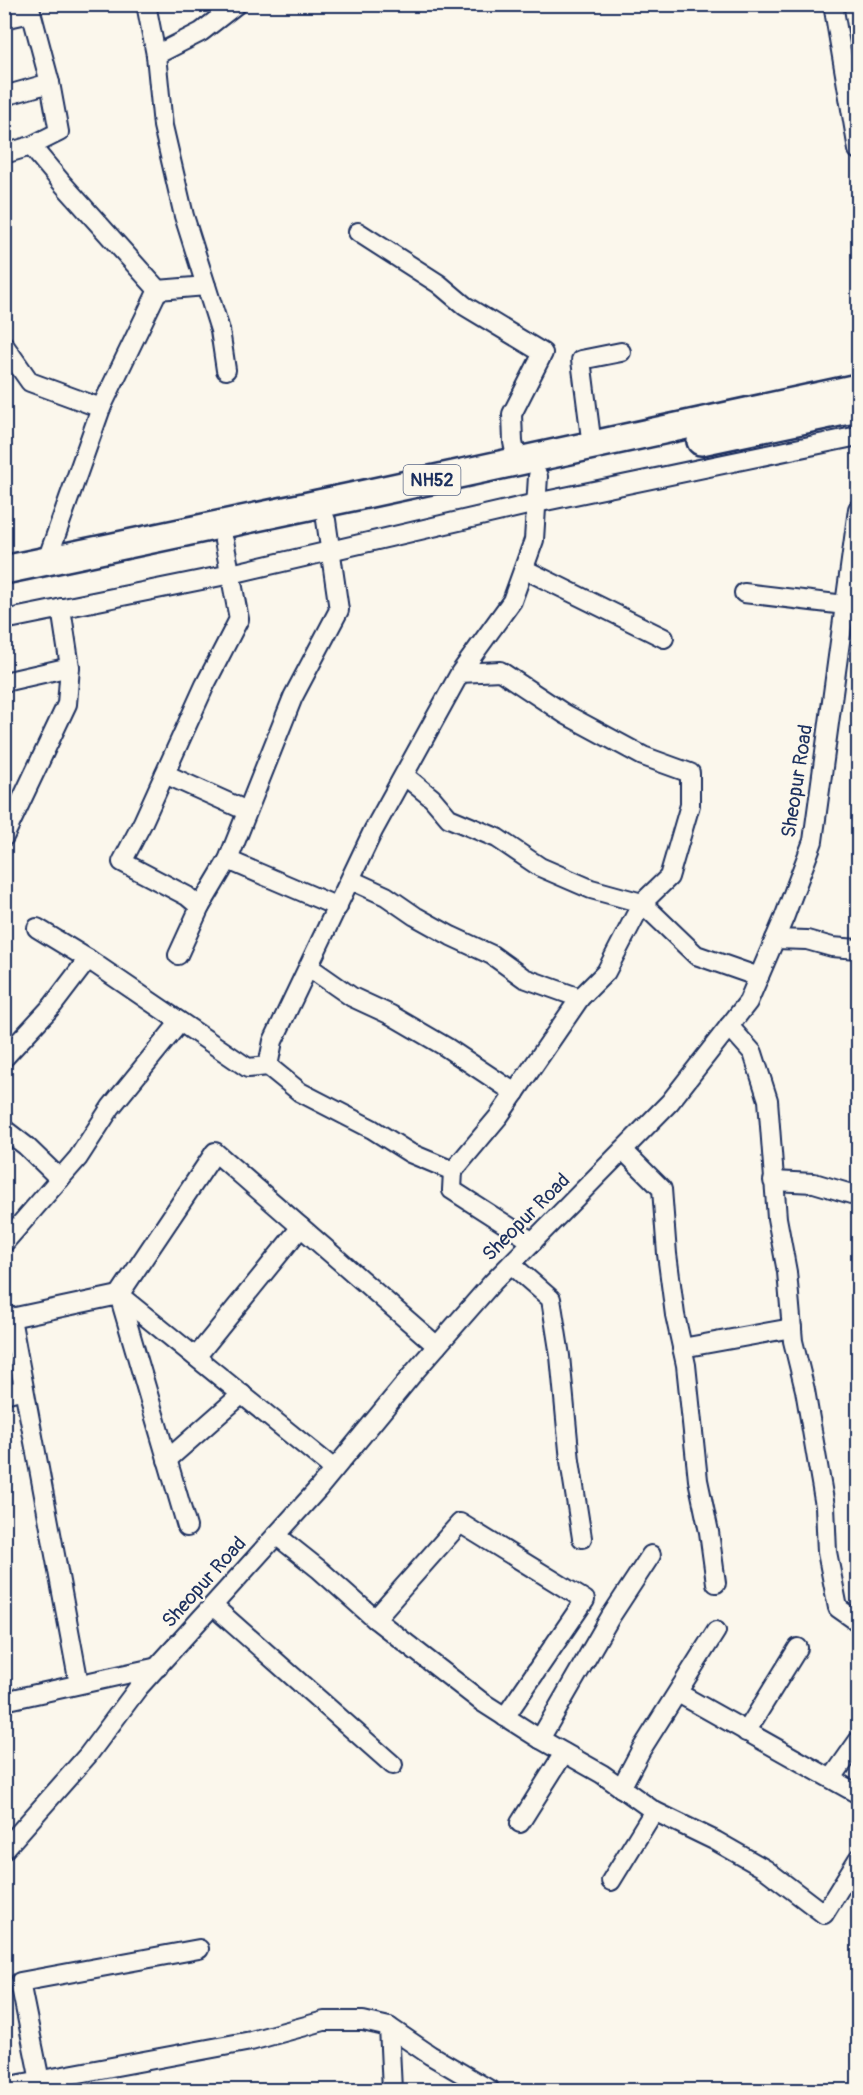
<svg xmlns="http://www.w3.org/2000/svg" width="863" height="2095" viewBox="0 0 863 2095" font-family="Pangolin,sans-serif">
<style>
.lines{fill:none;stroke-linecap:round;stroke-linejoin:round}
.minor-casing{stroke:#1b2f5e;stroke-width:22}
.highway-casing{stroke:#1b2f5e;stroke-width:32}
.minor{stroke:#fbf7ec;stroke-width:18}
.highway{stroke:#fbf7ec;stroke-width:27}
.labels{text-anchor:middle;dominant-baseline:central;stroke-width:4.5;stroke-linejoin:round;paint-order:stroke}
.shield{fill:#fbf7ec;stroke:#5e6b89;stroke-width:1.5}
.shield-label{font-size:18px;font-weight:bold;fill:#1b2f5e}
.street-label{font-size:20px;fill:#1b2f5e;stroke:#fbf7ec}
</style>
<rect width="100%" height="100%" fill="#fbf7ec"/>
<filter id="ink" filterUnits="userSpaceOnUse"><feTurbulence type="fractalNoise" baseFrequency=".0167" numOctaves="2"/><feDisplacementMap in="SourceGraphic" scale="12" xChannelSelector="R" yChannelSelector="G"/><feConvolveMatrix kernelMatrix="1 2 1 2 8 2 1 2 1" color-interpolation-filters="sRGB"/></filter>
<g filter="url(#ink)">
<g class="lines">
<defs>
<g id="minor">
<polyline points="29,4 50,83 59,132 31,146 62,183 158,290"/>
<polyline points="146,4 156,55 163,126 184,216 220,330 226,370"/>
<polyline points="833,4 858,150"/>
<polyline points="4,19 31,13"/>
<polyline points="156,55 201,32 237,4"/>
<polyline points="4,96 50,83"/>
<polyline points="4,154 31,146"/>
<polyline points="358,232 439,284 465,306 543,353 512,414 513,442 517,462"/>
<polyline points="158,290 206,286"/>
<polyline points="4,345 30,382 101,408"/>
<polyline points="592,446 581,360 621,352"/>
<polyline points="47,560 101,408 158,290"/>
<polyline points="524,569 664,638"/>
<polyline points="744,593 845,605"/>
<polyline points="4,620 231,574 536,503 858,436"/>
<polyline points="460,673 500,671 565,714 643,756 690,773 690,805 669,877 642,903 606,972 580,998 499,1116 453,1171 410,1153 372,1129 300,1092 268,1066 273,1041 373,831 460,673 512,601 534,540 538,476"/>
<polyline points="4,682 70,667"/>
<polyline points="165,774 247,811"/>
<polyline points="405,776 432,798 449,818 497,838 540,867 591,889 642,903 696,955 759,977"/>
<polyline points="4,837 67,704 70,667 61,608"/>
<polyline points="228,860 338,907"/>
<polyline points="351,880 386,896 415,916 451,936 492,955 524,978 580,998"/>
<polyline points="200,907 228,860 293,697 339,610 326,520"/>
<polyline points="37,928 88,959 248,1068 268,1066"/>
<polyline points="775,939 807,940 832,947 858,949"/>
<polyline points="178,955 200,907 187,896 122,862 143,822 205,685 239,619 224,541"/>
<polyline points="309,967 352,997 391,1015 446,1047 515,1093"/>
<polyline points="729,1026 753,1053 768,1100 777,1218 787,1272 793,1341 805,1390 825,1506 827,1552 838,1608 858,1622"/>
<polyline points="4,1058 53,1005 88,959"/>
<polyline points="4,1129 26,1146 60,1179"/>
<polyline points="623,1150 662,1189 667,1254 675,1315 686,1365 698,1480 709,1532 716,1583"/>
<polyline points="453,1171 452,1190 533,1242"/>
<polyline points="773,1181 814,1183 858,1196"/>
<polyline points="4,1243 78,1158 111,1107 180,1022"/>
<polyline points="511,1264 551,1299 560,1356 570,1461 582,1538"/>
<polyline points="4,1313 11,1318 79,1684"/>
<polyline points="11,1318 119,1295 187,1527"/>
<polyline points="682,1348 792,1328"/>
<polyline points="196,1357 301,1227"/>
<polyline points="4,1394 24,1389"/>
<polyline points="167,1460 242,1394"/>
<polyline points="334,1469 119,1295 215,1152 437,1346"/>
<polyline points="276,1535 320,1570 375,1619 482,1702 540,1739 602,1774 654,1811 716,1841 765,1869 824,1914 858,1859"/>
<polyline points="213,1606 393,1765"/>
<polyline points="375,1619 460,1523 585,1600 505,1717"/>
<polyline points="678,1693 858,1794"/>
<polyline points="4,1701 158,1667"/>
<polyline points="746,1732 798,1648"/>
<polyline points="540,1739 611,1616 651,1555"/>
<polyline points="832,1778 858,1741"/>
<polyline points="621,1788 641,1750 716,1631"/>
<polyline points="520,1823 564,1753"/>
<polyline points="4,1850 88,1755 138,1688 318,1489 416,1370 493,1282 670,1102 748,1002 784,918 813,841 858,509"/>
<polyline points="611,1881 654,1811"/>
<polyline points="389,2027 392,2090"/>
<polyline points="40,2081 20,1982 199,1949"/>
<polyline points="4,2087 251,2041 324,2021 363,2021 389,2027 430,2055 490,2090"/>
</g>
<g id="highway">
<polyline points="701,441 858,408"/>
<polyline points="4,570 361,495 858,388"/>
</g>
</defs>
<use href="#minor" class="minor-casing"/>
<use href="#highway" class="highway-casing"/>
<use href="#minor" class="minor"/>
<use href="#highway" class="highway"/>
</g>
</g>
<g class="labels">
<rect class="shield" x="403.5" y="465" width="57" height="30" rx="4.5"/>
<g class="shield-label">
<text x="432" y="480">NH52</text>
</g>
<g class="street-label">
<text transform="translate(797 781) rotate(-81)">Sheopur Road</text>
<text transform="translate(526 1217) rotate(-45)">Sheopur Road</text>
<text transform="translate(204 1582) rotate(-48)">Sheopur Road</text>
</g>
</g>
<rect width="863" height="2095" fill="none" stroke="#fbf7ec" stroke-width="24"/>
<rect x="12" y="12" width="839" height="2071" fill="none" stroke="#1b2f5e" stroke-width="2" filter="url(#ink)"/>
</svg>
